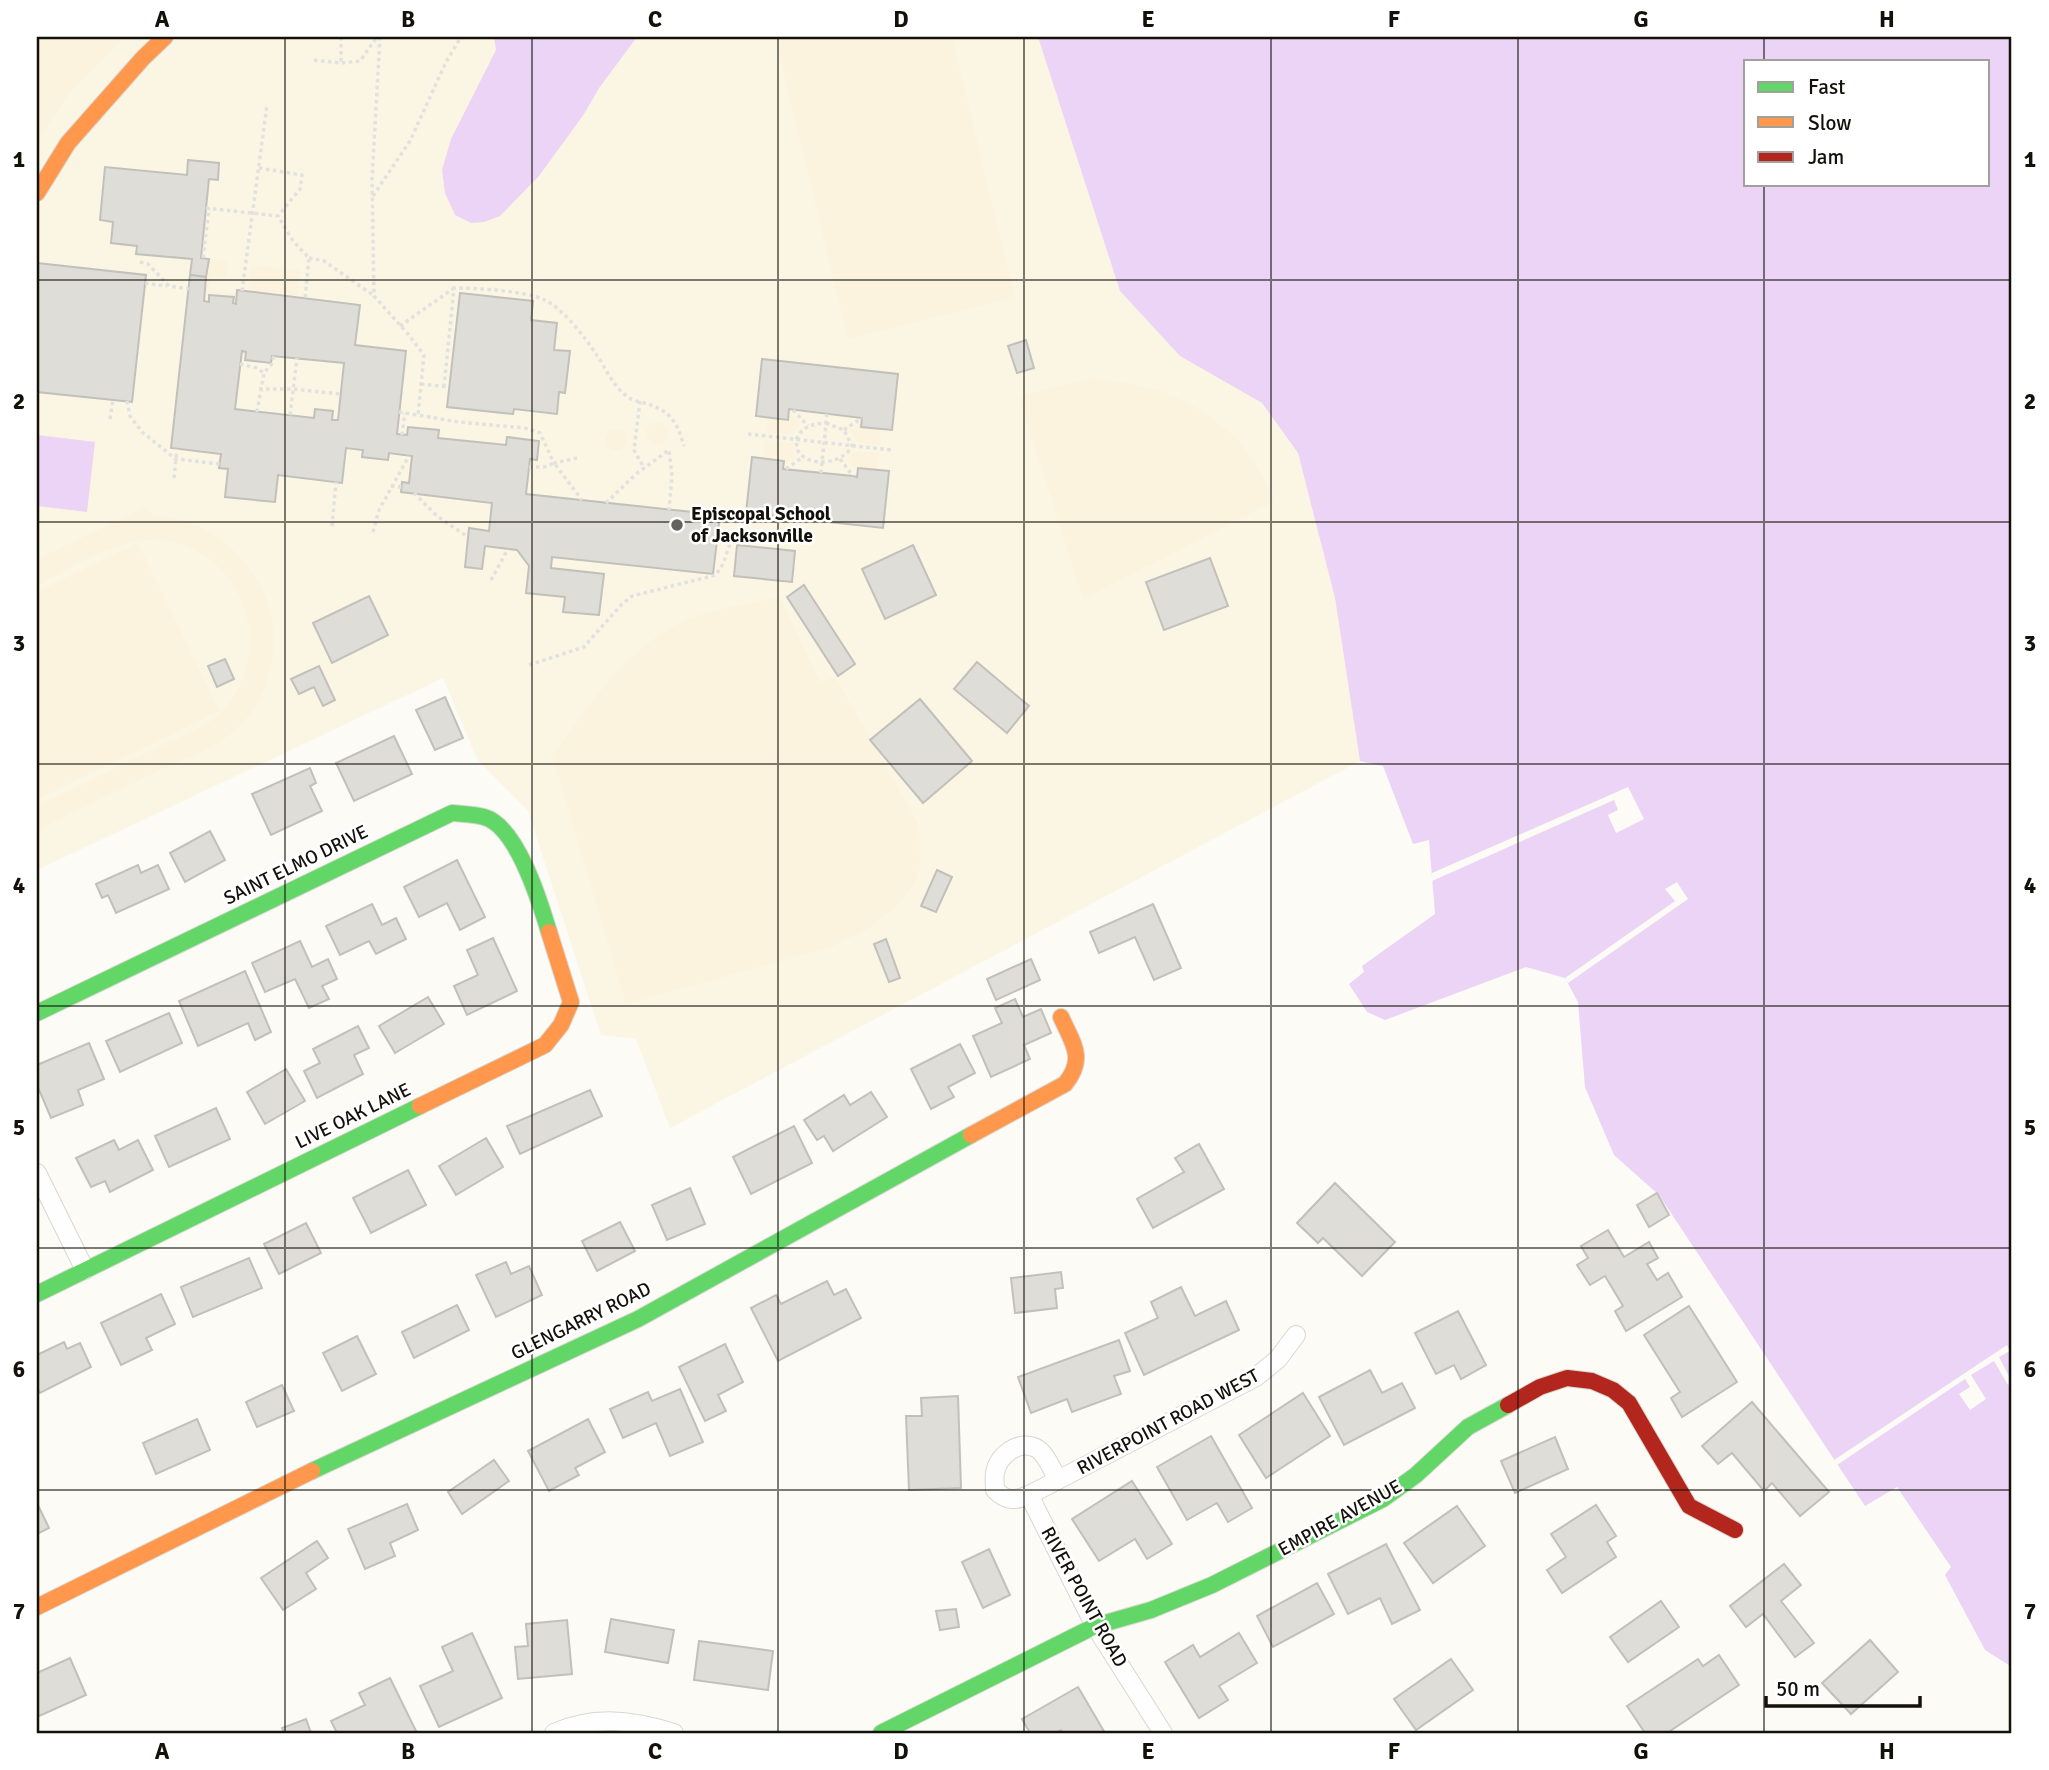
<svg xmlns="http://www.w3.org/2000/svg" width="2049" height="1770" viewBox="0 0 2049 1770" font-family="Signika,sans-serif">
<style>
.built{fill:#fbf5e3}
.green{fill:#fbf3de}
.water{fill:#ebd4f5;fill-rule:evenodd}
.pier{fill:#fcfbf6}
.building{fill:#dfddd7;stroke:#c2c0ba;stroke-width:2;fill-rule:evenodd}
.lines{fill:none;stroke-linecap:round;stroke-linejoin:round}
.street-casing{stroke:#d9d7d1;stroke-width:20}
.fast-casing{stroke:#d9d7d1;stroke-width:18}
.slow-casing{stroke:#d9d7d1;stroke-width:18}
.jam-casing{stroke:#d9d7d1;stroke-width:18}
.path{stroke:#e1e1df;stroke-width:3.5;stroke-dasharray:3.5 3.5;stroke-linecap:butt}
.street{stroke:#fffefe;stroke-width:18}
.fast{stroke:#63d668;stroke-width:16}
.slow{stroke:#ff974d;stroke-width:16}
.jam{stroke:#b3261e;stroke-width:16}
.grid{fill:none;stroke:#13110a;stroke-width:2;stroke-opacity:0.55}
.poi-dot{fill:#65635d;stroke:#fff;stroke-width:2.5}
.labels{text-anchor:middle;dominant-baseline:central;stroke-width:5;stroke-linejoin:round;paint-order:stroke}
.poi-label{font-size:19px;font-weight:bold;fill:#13110a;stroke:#fff;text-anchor:start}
.street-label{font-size:19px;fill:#13110a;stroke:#fff}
.neatline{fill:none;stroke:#13110a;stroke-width:2.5}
.grid-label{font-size:23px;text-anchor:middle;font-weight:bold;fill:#13110a}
</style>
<rect width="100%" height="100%" fill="#fcfbf6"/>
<polygon class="built" points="125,37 1038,37 1120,291 1180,356 1262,403 1298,453 1335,598 1360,761 670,1128 636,1039 601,1035 528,811 477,759 443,678 37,870 37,144 71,91"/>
<g class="green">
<polygon points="41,37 125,37 71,91 37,144 37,44"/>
<polygon points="775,37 952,37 1015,298 848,339"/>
<polygon points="209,259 228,261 226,278 212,276 210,290 234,293 234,297 210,295 209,302 204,300"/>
<polygon points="251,265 301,270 297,298 248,291"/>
<path d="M1093 379C1141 383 1180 392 1218 423 1225 429 1233 434 1239 441 1254 458 1264 480 1275 501L1083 599 1019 397 1056 386Z"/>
<polygon points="789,412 800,424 792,434 766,433 768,418 787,419"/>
<circle cx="657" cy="433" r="11"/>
<polygon points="862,423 862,427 881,429 880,445 856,441 851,430"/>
<circle cx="616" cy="440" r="11"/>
<polygon points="765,440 792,443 797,456 783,465 783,460 763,458"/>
<polygon points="855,451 879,453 877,470 858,468 857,471 847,460"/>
<path d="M147 506 152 515C198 519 236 542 259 583 287 633 274 701 228 736 211 750 186 758 166 767 123 788 80 809 37 830V806C75 788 114 769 152 750 175 739 204 730 222 711 280 649 242 545 156 540 116 538 72 568 37 585V559Z"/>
<polygon points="138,543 219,711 37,799 37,592"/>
<path d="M780 597 820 682 835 676 919 825 920 868 914 885 901 902 870 928 831 947 626 1004 552 755C592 703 628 643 691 618 718 608 752 604 780 597Z"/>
</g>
<g class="water">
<polygon points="494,37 637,37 599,88 584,114 539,176 500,216 484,222 471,223 455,215 445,193 442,170 451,139 496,50"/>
<path d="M1038 37H2012V1667L1985 1650 1945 1575 1951 1567 1897 1487 1865 1506 1659 1195 1614 1155 1585 1087 1578 1002 1565 978 1526 967 1385 1020 1367 1012 1349 984 1364 972 1362 966 1435 914 1429 840 1413 844 1383 766 1360 761 1335 598 1298 453 1262 403 1180 356 1120 291ZM1746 61H1988V184H1746Z"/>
<polygon points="37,435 95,442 87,512 37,506"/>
</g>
<g class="pier">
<polygon points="1628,787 1644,819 1616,833 1608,815 1618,810 1614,800 1432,881 1432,873"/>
<polygon points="1677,882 1688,899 1568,983 1565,978 1675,901 1665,889"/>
<polygon points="2007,1345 2010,1351 1999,1357 2012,1382 2008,1385 1994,1361 1971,1375 1986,1399 1970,1410 1959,1394 1970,1387 1965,1379 1837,1465 1834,1460"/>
</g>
<g class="building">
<polygon points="188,160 219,163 218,180 209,179 206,208 201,258 209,259 206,277 190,275 192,259 136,254 137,246 111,243 113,222 100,220 105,167 187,175"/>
<polygon points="37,263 146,275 132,402 37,392"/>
<path d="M190 275 206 277 204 301 209 302V295L234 297 233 303 236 304 237 290 360 305 355 345 406 351 397 434 407 435 408 427 439 430 438 438 506 445 507 437 539 441 537 460 530 459 526 494 720 515 713 574 552 557 551 568 604 574 599 615 563 612 565 597 526 593 529 566 517 550 485 546 482 569 465 567 469 528 489 531 492 503 401 492 402 482 409 483 412 456 389 453 388 460 362 457 363 450 346 448 342 483 278 475 275 502 225 497 228 469 219 468 221 454 171 448ZM242 351 246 352 245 360 271 363 272 356 344 363 338 420H332L333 411 315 409 314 418 235 409Z"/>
<polygon points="460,293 533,301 531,320 557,323 554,350 570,351 565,393 559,392 557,414 514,409 513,414 447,407"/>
<polygon points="1026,340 1034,368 1017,373 1008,346"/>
<polygon points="762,359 898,374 892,430 861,427 862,418 789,409 788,420 756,416"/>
<polygon points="752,457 784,461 783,469 853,476 857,477 858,468 889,471 883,528 746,513"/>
<polygon points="737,545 795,551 792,582 734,576"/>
<polygon points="913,545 936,595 885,619 862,569"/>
<polygon points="1210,558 1228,606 1164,630 1146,582"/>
<polygon points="804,585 855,664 838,676 787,597"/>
<polygon points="369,596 388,635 332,663 313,623"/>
<polygon points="225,659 234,679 217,687 208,666"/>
<polygon points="977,662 1029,706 1007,733 954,689"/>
<polygon points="319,666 335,700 323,706 314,687 299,694 291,679"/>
<polygon points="445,697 463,738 435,750 416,710"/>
<polygon points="920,699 972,761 923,803 870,740"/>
<polygon points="394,736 412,774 354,801 336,763"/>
<polygon points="310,768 316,783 310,786 322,811 271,835 252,794"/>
<polygon points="210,831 225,860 185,882 170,853"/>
<polygon points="457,860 485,917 460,930 447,903 419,917 404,887"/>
<polygon points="138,865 141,873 158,865 169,889 116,913 108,895 102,898 96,884"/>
<polygon points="937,870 952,877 936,912 921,906"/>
<polygon points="372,904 382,925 396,918 406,939 376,954 369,941 340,955 326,926"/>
<polygon points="1153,904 1181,968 1154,980 1135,937 1099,953 1090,932"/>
<polygon points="493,938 517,991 467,1015 454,986 478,975 467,950"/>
<polygon points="886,939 900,978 889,982 874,944"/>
<polygon points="300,941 312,967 328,959 337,979 322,986 329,999 309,1008 295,979 265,992 252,963"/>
<polygon points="1031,959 1040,980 996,1000 987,979"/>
<polygon points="245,971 271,1032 255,1040 248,1023 198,1046 179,1001"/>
<polygon points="428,997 444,1024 395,1053 379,1026"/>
<polygon points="1015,999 1023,1017 1041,1009 1051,1033 1024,1045 1030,1059 991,1077 973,1036 1002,1023 995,1008"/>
<polygon points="169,1013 182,1043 120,1072 106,1041"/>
<polygon points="358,1026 369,1048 354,1055 363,1074 317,1098 304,1071 320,1063 313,1049"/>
<polygon points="89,1043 104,1079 78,1090 83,1105 51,1118 37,1085 37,1065"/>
<polygon points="960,1044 975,1073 948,1087 954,1097 931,1109 911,1069"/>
<polygon points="286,1069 305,1101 265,1124 247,1092"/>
<polygon points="590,1090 602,1116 520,1154 507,1126"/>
<polygon points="871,1092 887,1117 833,1151 824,1136 817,1140 804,1120 844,1095 850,1105"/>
<polygon points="216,1108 230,1139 169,1167 155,1136"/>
<polygon points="794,1126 812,1163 751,1194 733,1157"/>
<polygon points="486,1138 503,1167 456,1195 439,1166"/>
<polygon points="114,1140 119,1150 138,1140 153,1170 110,1192 105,1181 91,1187 76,1158"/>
<polygon points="1199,1144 1224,1189 1153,1228 1137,1199 1184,1172 1175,1158"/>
<polygon points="408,1170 426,1205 371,1233 353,1198"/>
<polygon points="1335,1183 1395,1242 1362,1276 1323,1238 1318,1243 1297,1223"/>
<polygon points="690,1188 705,1224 667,1240 652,1205"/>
<polygon points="1657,1193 1669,1215 1649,1227 1637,1205"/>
<polygon points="620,1222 635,1251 597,1271 582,1241"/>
<polygon points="306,1223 321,1253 279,1274 264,1244"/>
<polygon points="1608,1230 1624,1257 1649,1242 1658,1258 1647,1264 1657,1280 1668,1273 1682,1297 1626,1331 1615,1311 1623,1306 1605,1276 1590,1285 1577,1265 1588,1258 1581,1246"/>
<polygon points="249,1258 262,1288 193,1317 181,1287"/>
<polygon points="506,1262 511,1274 529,1266 542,1295 496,1317 476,1275"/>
<polygon points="1061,1272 1063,1288 1055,1289 1057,1308 1015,1313 1011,1278"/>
<polygon points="827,1281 834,1295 846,1289 861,1318 778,1361 751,1308 776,1295 781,1304"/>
<polygon points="1181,1287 1195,1316 1226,1301 1239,1330 1144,1375 1125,1333 1158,1318 1151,1302"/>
<polygon points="161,1294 175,1324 146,1338 152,1350 121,1365 101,1323"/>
<polygon points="457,1305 469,1330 414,1358 402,1332"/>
<polygon points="1689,1306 1737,1382 1682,1417 1671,1398 1680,1392 1644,1335"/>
<polygon points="1458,1311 1486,1365 1461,1379 1454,1365 1436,1374 1415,1333"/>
<polygon points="357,1336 376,1374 342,1391 323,1353"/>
<polygon points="1119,1340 1130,1371 1114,1376 1121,1394 1072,1412 1067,1399 1031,1413 1018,1377"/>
<polygon points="64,1342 67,1349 80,1343 91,1367 40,1393 37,1387 37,1355"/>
<polygon points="725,1344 743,1382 718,1395 726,1411 705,1421 679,1367"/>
<polygon points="1370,1370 1382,1393 1402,1383 1415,1408 1344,1445 1319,1397"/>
<polygon points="282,1385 294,1411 257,1427 246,1402"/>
<polygon points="680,1389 703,1442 670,1456 656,1423 623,1438 610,1409 648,1392 652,1401"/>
<polygon points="1303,1393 1330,1436 1266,1478 1239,1435"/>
<polygon points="958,1396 961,1488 909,1490 906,1416 922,1416 921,1398"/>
<polygon points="1752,1402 1829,1492 1800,1516 1772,1483 1764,1491 1732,1453 1718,1464 1702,1446"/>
<polygon points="197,1419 210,1450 156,1474 143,1443"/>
<polygon points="588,1419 605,1452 575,1468 579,1475 549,1491 528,1451"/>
<polygon points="1211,1436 1252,1508 1228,1522 1217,1503 1187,1520 1157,1467"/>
<polygon points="1555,1437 1568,1469 1515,1493 1501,1461"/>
<polygon points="494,1460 509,1481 462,1514 448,1492"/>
<polygon points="1132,1481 1172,1544 1147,1559 1135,1539 1099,1561 1072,1519"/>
<polygon points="37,1503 49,1528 37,1534"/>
<polygon points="407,1504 418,1530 390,1543 395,1556 365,1569 348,1529"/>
<polygon points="1596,1505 1616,1536 1607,1542 1616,1557 1562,1593 1547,1570 1566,1557 1551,1534"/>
<polygon points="1457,1506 1485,1546 1433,1583 1404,1543"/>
<polygon points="317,1541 328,1558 306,1573 316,1589 283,1610 261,1578"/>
<polygon points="1386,1544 1420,1610 1392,1624 1380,1598 1348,1614 1328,1574"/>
<polygon points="989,1549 1010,1595 983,1608 962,1562"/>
<polygon points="1784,1564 1801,1585 1781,1601 1814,1643 1795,1657 1763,1614 1746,1627 1730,1606"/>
<polygon points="1317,1583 1334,1614 1273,1647 1257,1616"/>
<polygon points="1661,1601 1679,1627 1628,1662 1610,1637"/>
<polygon points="956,1609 959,1627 940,1630 936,1611"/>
<polygon points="611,1619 674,1630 668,1663 605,1652"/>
<polygon points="567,1620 572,1674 518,1679 515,1647 528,1646 526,1624"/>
<polygon points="472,1633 502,1698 439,1727 420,1686 453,1671 442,1647"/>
<polygon points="1239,1633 1257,1663 1219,1686 1228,1700 1199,1718 1165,1662 1193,1645 1200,1657"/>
<polygon points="1870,1640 1898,1672 1851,1714 1822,1683"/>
<polygon points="699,1641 773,1651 768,1690 694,1680"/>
<polygon points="1719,1655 1739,1685 1667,1733 1645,1733 1627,1706 1698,1659 1703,1666"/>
<polygon points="70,1658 86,1695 37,1717 37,1673"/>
<polygon points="1451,1659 1473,1690 1416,1730 1394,1699"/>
<polygon points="390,1678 417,1733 337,1733 331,1721 365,1705 359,1693"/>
<polygon points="1078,1687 1105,1733 1063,1733 1061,1730 1055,1733 1030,1733 1022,1719"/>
<polygon points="306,1719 311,1733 284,1733 282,1728"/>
</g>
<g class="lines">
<defs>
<g id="street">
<polyline points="37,1173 85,1270"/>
<path d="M1058 1480C1052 1470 1046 1453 1036 1448 1018 1439 998 1456 995 1473 994 1478 995 1485 995 1490 1006 1501 1015 1501 1029 1495L1256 1377 1278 1359 1296 1335"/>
<polyline points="1029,1495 1095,1626 1163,1733"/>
<path d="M554 1733C594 1715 633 1720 674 1733"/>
</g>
<g id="fast">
<path d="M37 1013 452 813C462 814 474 814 484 817 517 826 540 902 549 932"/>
<polyline points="37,1294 420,1106"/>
<polyline points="312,1471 638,1319 971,1135"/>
<polyline points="881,1733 1095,1626 1151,1610 1212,1585 1383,1499 1416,1475 1468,1427 1508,1405"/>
</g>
<g id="slow">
<polyline points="37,193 68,143 143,58 165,37"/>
<polyline points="420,1106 545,1045 561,1025 571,1002 549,932"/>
<path d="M971 1135 1065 1084C1086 1058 1073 1044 1061 1017"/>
<polyline points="37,1607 312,1471"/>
</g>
<polyline id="jam" points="1508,1405 1540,1387 1567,1378 1592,1381 1613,1390 1629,1403 1689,1506 1735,1530"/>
</defs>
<use href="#street" class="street-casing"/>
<use href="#fast" class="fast-casing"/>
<use href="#slow" class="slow-casing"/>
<use href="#jam" class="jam-casing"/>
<g class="path">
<polyline points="341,37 341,63"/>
<polyline points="380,37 372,180 374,296 408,334 424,355 418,415 458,422 525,428 540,433 554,463 577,458"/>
<polyline points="314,60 341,63 360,61 377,37"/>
<polyline points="259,168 302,175 300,189 278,216"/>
<polyline points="373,196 410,141 446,62 461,37"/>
<polyline points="206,208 278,216 293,241 309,258 305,299"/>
<polyline points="203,258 209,208"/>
<polyline points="309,258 324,261 373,295"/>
<polyline points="140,262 148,264 169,286 189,289"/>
<polyline points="145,283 167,286"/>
<polyline points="242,291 267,105"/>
<polyline points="400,326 454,288"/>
<polyline points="240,364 257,368 264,373"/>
<polyline points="421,384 449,387"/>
<path d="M444 387 454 288C476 288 526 291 545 300 562 308 586 338 596 354 606 368 613 387 628 397 633 401 642 402 648 404 672 412 677 423 684 446"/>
<polyline points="259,389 293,389 340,394"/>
<polyline points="127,401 130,416 142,432 176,459 220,464"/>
<polyline points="640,401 634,450 644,468"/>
<polyline points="793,410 808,426"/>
<polyline points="257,412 264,373 271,365 274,356"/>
<polyline points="399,412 418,415"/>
<polyline points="290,415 297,358"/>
<polyline points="110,419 113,400"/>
<path d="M826 423 844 430 852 446C844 463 810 469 798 451 796 448 797 444 796 440 803 426 811 424 826 423Z"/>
<polyline points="844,430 862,418"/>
<polyline points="748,434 891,450"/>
<polyline points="402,435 405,413"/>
<polyline points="840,459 853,476"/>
<polyline points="529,467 544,467 554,463 582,500"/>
<polyline points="786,469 804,456"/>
<polyline points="821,473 827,414"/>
<polyline points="174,478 177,449"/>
<polyline points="391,486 402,487"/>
<polyline points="414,493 437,516 468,537"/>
<polyline points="606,503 636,474 669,450 672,476 669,510"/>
<polyline points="332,526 336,482"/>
<polyline points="373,532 379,510 409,456"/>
<polyline points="491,580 508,549"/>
<polyline points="529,665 584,647 621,605 632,596 716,575 723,564 731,541 749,523"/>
</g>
<use href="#street" class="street"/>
<use href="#fast" class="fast"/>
<use href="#slow" class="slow"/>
<use href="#jam" class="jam"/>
</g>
<path class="grid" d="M285 37V1733M532 37V1733M778 37V1733M1024 37V1733M1271 37V1733M1518 37V1733M1764 37V61M1764 184V1733M37 280H2012M37 522H2012M37 764H2012M37 1006H2012M37 1248H2012M37 1490H2012"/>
<circle class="poi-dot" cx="677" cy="525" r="7"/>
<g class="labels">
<g class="poi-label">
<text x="691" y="514">Episcopal School<tspan x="691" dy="22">of Jacksonville</tspan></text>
</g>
<g class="street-label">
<text transform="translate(296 865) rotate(-26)">SAINT ELMO DRIVE</text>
<text transform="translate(353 1116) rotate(-26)">LIVE OAK LANE</text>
<text transform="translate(581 1321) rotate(-26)">GLENGARRY ROAD</text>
<text transform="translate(1168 1422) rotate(-28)">RIVERPOINT ROAD WEST</text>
<text transform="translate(1340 1518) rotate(-29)">EMPIRE AVENUE</text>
<text transform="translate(1084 1597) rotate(61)">RIVER POINT ROAD</text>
</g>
</g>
<rect width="2049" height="1770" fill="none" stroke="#ffffff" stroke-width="77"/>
<rect x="1744" y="60" width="245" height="126" fill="#ffffff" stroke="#a1a09d" stroke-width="2"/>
<rect x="1758" y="82" width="35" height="10" fill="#63d668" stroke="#a1a09d" stroke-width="2"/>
<text x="1808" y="94" font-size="21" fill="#13110a">Fast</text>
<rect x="1758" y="117" width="35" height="10" fill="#ff974d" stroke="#a1a09d" stroke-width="2"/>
<text x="1808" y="130" font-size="21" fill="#13110a">Slow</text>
<rect x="1758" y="152" width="35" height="10" fill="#b3261e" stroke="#a1a09d" stroke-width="2"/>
<text x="1808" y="164" font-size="21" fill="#13110a">Jam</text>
<path d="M1766 1696v10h154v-10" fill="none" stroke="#13110a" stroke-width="3.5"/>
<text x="1776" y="1696" font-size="21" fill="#13110a" stroke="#ffffff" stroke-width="5" paint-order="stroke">50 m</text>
<rect x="38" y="38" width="1972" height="1694" class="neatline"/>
<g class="grid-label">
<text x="162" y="27">A</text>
<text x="408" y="27">B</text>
<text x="655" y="27">C</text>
<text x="901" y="27">D</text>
<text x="1148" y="27">E</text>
<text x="1394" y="27">F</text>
<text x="1641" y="27">G</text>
<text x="1887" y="27">H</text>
<text x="19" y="167">1</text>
<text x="2030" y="167">1</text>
<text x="19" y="409">2</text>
<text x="2030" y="409">2</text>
<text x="19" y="651">3</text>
<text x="2030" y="651">3</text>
<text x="19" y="893">4</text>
<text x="2030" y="893">4</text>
<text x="19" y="1135">5</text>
<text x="2030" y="1135">5</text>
<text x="19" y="1377">6</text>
<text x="2030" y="1377">6</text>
<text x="19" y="1619">7</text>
<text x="2030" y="1619">7</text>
<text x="162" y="1759">A</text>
<text x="408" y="1759">B</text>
<text x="655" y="1759">C</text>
<text x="901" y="1759">D</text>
<text x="1148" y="1759">E</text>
<text x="1394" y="1759">F</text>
<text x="1641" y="1759">G</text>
<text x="1887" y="1759">H</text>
</g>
</svg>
